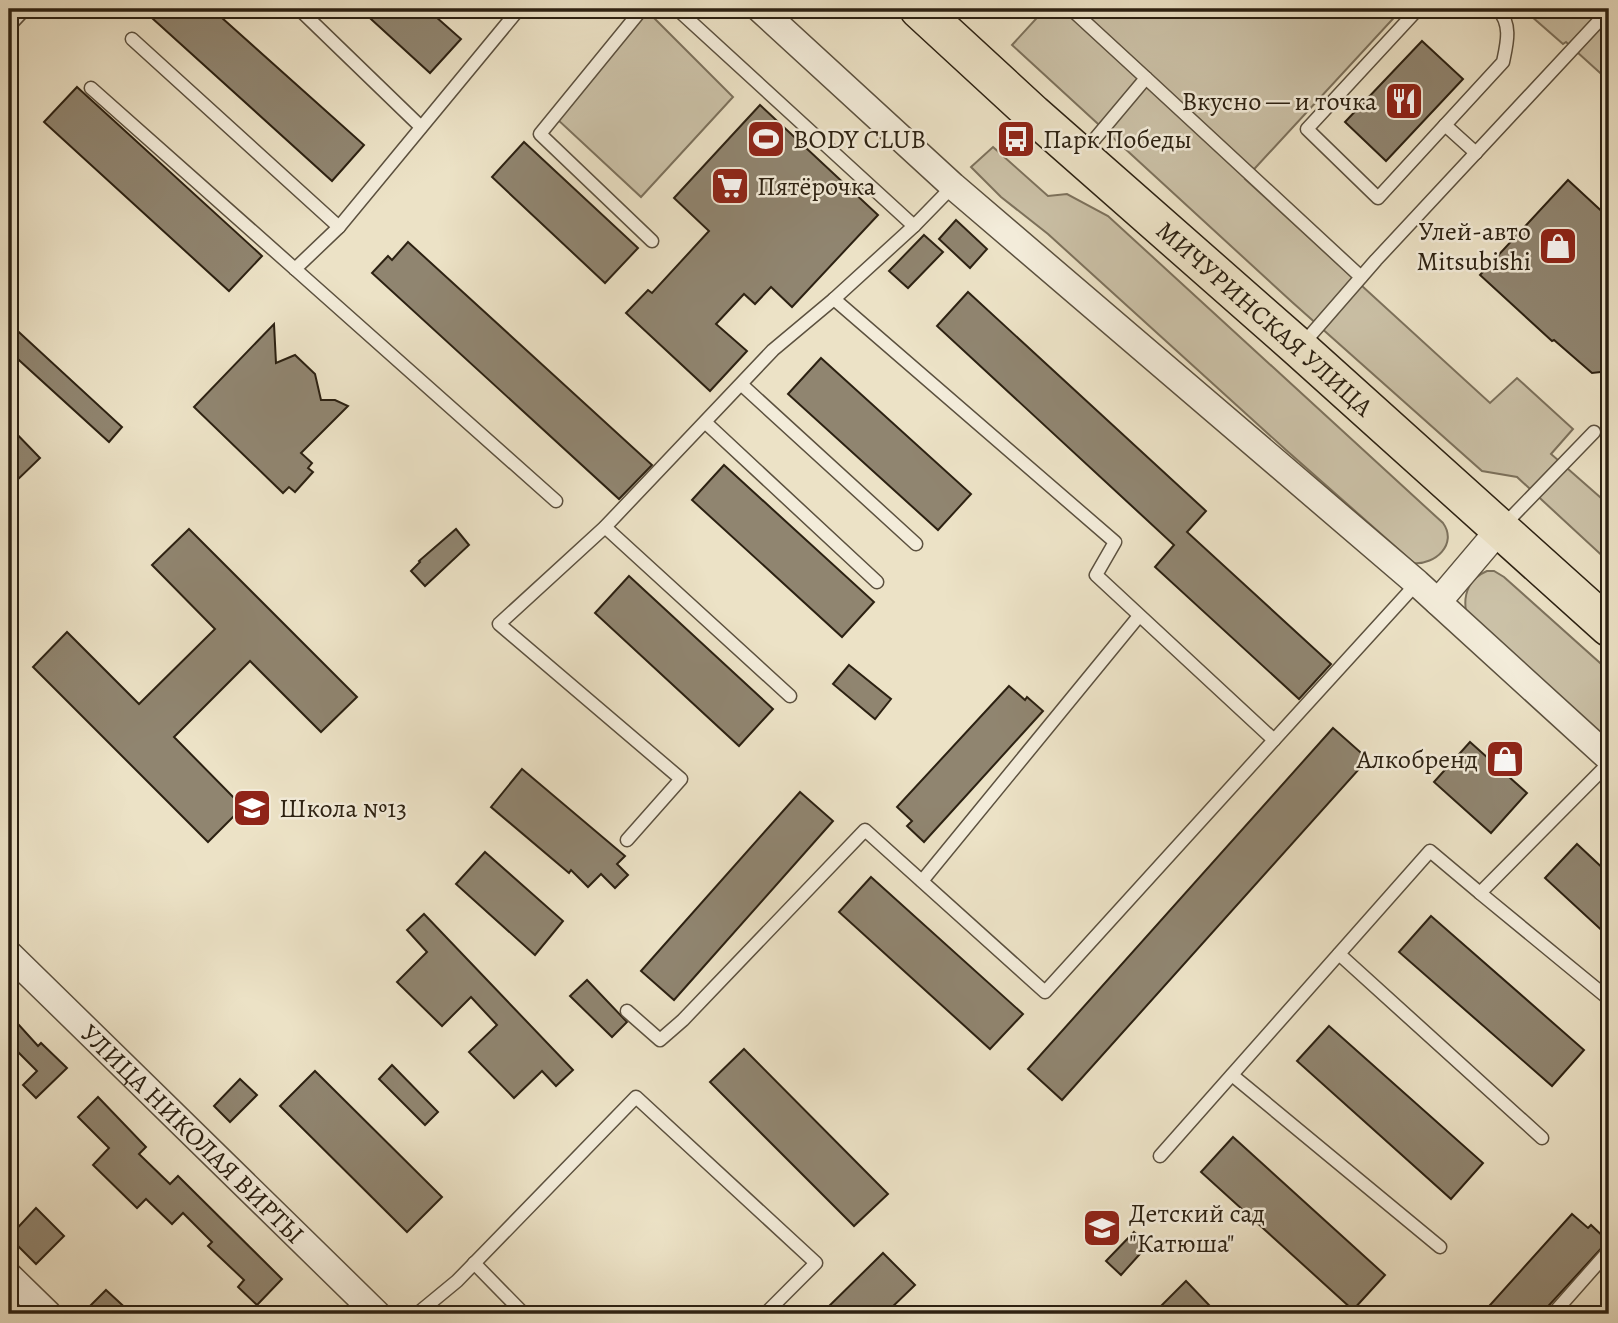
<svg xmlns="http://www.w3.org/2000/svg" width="1618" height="1323" viewBox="0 0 1618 1323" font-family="Alegreya,serif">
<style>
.green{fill:#cbc1a7;stroke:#7c715c;stroke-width:2}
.building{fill:#908570;stroke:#2c2112;stroke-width:2}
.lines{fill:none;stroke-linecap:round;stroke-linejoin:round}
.service-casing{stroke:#5c513f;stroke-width:15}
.minor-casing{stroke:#5c513f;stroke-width:29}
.primary-casing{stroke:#2c2112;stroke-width:41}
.service{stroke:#f3ecda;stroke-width:12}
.minor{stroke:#f3ecda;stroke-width:26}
.primary{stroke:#ece2c6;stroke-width:38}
.labels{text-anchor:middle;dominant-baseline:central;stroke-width:5;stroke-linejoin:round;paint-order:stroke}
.poi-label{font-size:26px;fill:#2c2112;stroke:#f3ecda;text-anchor:start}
.street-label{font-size:26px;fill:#2c2112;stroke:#f3ecda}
</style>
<rect width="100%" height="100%" fill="#ece2c6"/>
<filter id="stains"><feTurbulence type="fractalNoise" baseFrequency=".00286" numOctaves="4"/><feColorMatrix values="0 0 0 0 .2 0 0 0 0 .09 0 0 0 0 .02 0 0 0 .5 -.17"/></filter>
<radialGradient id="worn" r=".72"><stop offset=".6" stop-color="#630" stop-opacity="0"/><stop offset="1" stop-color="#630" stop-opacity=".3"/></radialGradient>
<g class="green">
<polygon points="1045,9 1402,9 1245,179 1490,403 1517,378 1573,429 1551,454 1609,505 1609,562 1517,477 1482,471 1292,302 1012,45"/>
<polygon points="1523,9 1595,9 1609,22 1609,81 1566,42 1563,44"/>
<polygon points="646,10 733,97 641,197 557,119"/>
<path d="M993 147 1048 196 1067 194 1108 216 1443 523C1458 544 1435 565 1414 563L1286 450 1048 234 1001 197 971 167Z"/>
<path d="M1487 571H1494L1504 577 1609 671V745L1466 611C1463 593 1470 578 1487 571Z"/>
</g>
<g class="building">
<polygon points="142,9 212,9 364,145 332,181"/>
<polygon points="360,9 427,9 461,39 430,73"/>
<polygon points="1422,41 1463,79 1386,161 1345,122"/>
<polygon points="77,87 262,256 229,291 44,122"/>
<polygon points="760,105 878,215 792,307 771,287 755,304 744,294 716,324 747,351 710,391 626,313 648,290 652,293 709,231 674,198"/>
<polygon points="524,142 638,248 605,283 492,177"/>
<polygon points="1568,180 1609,218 1609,371 1592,373 1554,340 1552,341 1480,275"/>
<polygon points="956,220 987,249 970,268 939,239"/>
<polygon points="924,235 943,252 908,288 889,271"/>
<polygon points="408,242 652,465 619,499 372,273 388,256 392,260"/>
<polygon points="968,292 1206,511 1187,532 1331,664 1299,699 1155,567 1174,545 937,326"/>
<polygon points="9,323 122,427 109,442 9,351"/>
<polygon points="274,324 276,363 295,355 315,374 321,400 335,400 348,406 301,453 312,463 308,468 313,472 295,492 289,487 283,493 194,407"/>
<polygon points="821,358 971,494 938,530 788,394"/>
<polygon points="9,426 40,458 9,488"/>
<polygon points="724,465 874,602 842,637 692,500"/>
<polygon points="189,529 357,697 321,732 250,661 174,737 243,807 208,842 33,667 67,632 139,704 215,629 152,565"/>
<polygon points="456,529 469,545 425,586 411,571 420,562 419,561"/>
<polygon points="629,576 773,709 739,746 595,613"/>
<polygon points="849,665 891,699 875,719 833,684"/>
<polygon points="1009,686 1025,700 1027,697 1043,711 924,842 907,826 912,821 897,807"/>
<polygon points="1333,728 1368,759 1062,1100 1028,1069"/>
<polygon points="1470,742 1527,793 1491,833 1434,782"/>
<polygon points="522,769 625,856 617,864 628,875 615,888 601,874 588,887 571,870 569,873 491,807"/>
<polygon points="800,792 833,821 674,1000 641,971"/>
<polygon points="1577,844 1609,874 1609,937 1545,878"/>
<polygon points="485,852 563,921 535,955 456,884"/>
<polygon points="871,877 1023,1014 990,1049 839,912"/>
<polygon points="424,914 573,1070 556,1086 542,1071 514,1098 469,1052 497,1025 471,997 442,1026 397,982 427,952 407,930"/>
<polygon points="1431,916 1584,1050 1552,1086 1399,952"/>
<polygon points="587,980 627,1022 612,1037 570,996"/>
<polygon points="9,1014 38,1046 41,1043 67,1068 36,1098 23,1085 37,1071 9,1043"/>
<polygon points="1329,1026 1483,1163 1451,1199 1297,1061"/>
<polygon points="744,1049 888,1194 854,1226 710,1082"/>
<polygon points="392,1065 438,1112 425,1125 379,1079"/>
<polygon points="315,1071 442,1197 407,1232 280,1106"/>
<polygon points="240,1079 257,1095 230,1122 214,1106"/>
<polygon points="98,1097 146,1147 139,1154 170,1184 178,1176 282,1279 257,1305 238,1287 244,1280 208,1246 212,1242 183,1213 172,1224 146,1199 137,1208 93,1165 109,1148 78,1117"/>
<polygon points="1233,1137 1385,1275 1353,1310 1201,1172"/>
<polygon points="36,1208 64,1236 36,1264 9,1237"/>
<polygon points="1572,1214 1588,1228 1591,1225 1608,1241 1541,1314 1482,1314"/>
<polygon points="1134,1232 1148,1245 1121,1275 1106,1261"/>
<polygon points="883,1253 915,1285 885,1314 821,1314"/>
<polygon points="1186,1281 1209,1305 1200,1314 1153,1314"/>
<polygon points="106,1290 132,1314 82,1314"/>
</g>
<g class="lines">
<defs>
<g id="service">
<polyline points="299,9 421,127"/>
<polyline points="519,9 339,227 295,269 556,501"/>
<polyline points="642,9 540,134 652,241"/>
<polyline points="677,9 914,226 953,186"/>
<polyline points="1071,9 1146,78 1083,153"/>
<path d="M1418 9 1307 129 1378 198 1503 62C1507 43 1512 25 1498 9"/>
<polyline points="9,26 25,9"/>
<polyline points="132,39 339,227"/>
<polyline points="1146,78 1361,277"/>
<polyline points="91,88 295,269"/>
<polyline points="1445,125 1476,153"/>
<polyline points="1302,345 1376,260 1609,10"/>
<polyline points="742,385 916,544"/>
<polyline points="706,423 877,582"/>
<polyline points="605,527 790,696"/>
<polyline points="1502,527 1594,432"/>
<polyline points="1274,740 1417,583"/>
<polyline points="1609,763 1480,893 1609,999"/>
<polyline points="627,840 681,779 499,624 605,527 773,350 834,299 914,226"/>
<polyline points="922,881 1139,616"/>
<polyline points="1339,954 1542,1138"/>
<polyline points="627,1011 660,1040 683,1020 865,830 1045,992 1274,740 1096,575 1115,542 834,299"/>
<polyline points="1232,1075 1440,1247"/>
<polyline points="1160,1156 1430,851 1480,893"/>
<polyline points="474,1263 524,1314"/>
<polyline points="417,1314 457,1281 636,1097 816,1263 765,1314"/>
<polyline points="1553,1314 1606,1254"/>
</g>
<g id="minor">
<polyline points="760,9 953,186 1417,583 1609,758"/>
<polyline points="1438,602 1499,530"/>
<path id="s1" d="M9 954 377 1314"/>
<polyline points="9,1276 48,1314"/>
</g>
<g id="primary">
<path id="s2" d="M919 9 1033 114 1299 348 1609 627"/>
</g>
</defs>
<use href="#service" class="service-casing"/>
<use href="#minor" class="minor-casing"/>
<use href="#primary" class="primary-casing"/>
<use href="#service" class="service"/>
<use href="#minor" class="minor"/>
<use href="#primary" class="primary"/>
</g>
<defs>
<symbol id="restaurant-square" viewBox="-11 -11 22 22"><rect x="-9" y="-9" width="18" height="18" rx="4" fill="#8f2418" stroke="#f3ecda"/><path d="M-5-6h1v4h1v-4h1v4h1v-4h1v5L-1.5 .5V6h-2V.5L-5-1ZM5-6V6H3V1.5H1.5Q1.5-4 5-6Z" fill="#fff"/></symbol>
<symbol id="stadium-square" viewBox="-11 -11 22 22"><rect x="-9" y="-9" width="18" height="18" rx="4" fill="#8f2418" stroke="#f3ecda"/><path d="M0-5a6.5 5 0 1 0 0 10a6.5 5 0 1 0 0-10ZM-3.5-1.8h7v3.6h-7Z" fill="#fff"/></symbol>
<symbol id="bus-square" viewBox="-11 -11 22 22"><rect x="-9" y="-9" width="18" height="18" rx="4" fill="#8f2418" stroke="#f3ecda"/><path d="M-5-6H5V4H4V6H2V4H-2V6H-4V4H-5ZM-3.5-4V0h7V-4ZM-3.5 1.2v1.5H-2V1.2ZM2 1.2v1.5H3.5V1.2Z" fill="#fff"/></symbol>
<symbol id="supermarket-square" viewBox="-11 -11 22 22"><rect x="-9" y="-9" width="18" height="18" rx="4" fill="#8f2418" stroke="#f3ecda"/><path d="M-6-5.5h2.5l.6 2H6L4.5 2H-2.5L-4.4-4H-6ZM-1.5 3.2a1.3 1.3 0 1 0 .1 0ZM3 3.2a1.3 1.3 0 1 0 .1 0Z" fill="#fff"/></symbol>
<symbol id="shop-square" viewBox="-11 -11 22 22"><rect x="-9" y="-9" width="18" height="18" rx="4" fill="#8f2418" stroke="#f3ecda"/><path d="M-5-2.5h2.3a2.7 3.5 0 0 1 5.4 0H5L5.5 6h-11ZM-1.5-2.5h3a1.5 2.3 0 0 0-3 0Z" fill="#fff"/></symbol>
<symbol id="school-square" viewBox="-11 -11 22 22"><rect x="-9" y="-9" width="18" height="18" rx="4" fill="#8f2418" stroke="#f3ecda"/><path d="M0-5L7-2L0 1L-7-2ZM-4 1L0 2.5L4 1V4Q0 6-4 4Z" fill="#fff"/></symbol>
</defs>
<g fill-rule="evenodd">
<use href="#restaurant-square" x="1382" y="79" width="44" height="44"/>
<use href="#stadium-square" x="744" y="117" width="44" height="44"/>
<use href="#bus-square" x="994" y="117" width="44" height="44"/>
<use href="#supermarket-square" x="708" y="164" width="44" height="44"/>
<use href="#shop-square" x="1536" y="224" width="44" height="44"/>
<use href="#shop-square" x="1483" y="737" width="44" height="44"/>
<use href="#school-square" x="230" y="786" width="44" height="44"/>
<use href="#school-square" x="1080" y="1206" width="44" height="44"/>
</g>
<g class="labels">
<g class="poi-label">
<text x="1377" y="101" text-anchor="end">Вкусно — и точка</text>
<text x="793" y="139">BODY CLUB</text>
<text x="1043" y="139">Парк Победы</text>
<text x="757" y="186">Пятёрочка</text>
<text x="1531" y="231" text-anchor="end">Улей-авто<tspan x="1531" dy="30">Mitsubishi</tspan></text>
<text x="1478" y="759" text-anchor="end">Алкобренд</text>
<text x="279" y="808">Школа №13</text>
<text x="1129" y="1213">Детский сад<tspan x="1129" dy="30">"Катюша"</tspan></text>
</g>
<g class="street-label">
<text stroke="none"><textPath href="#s2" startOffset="464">МИЧУРИНСКАЯ УЛИЦА</textPath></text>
<text stroke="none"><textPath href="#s1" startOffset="257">УЛИЦА НИКОЛАЯ ВИРТЫ</textPath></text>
</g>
</g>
<rect width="1618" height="1323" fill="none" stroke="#ece2c6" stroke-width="35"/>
<rect x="10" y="10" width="1597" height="1302" fill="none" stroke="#2c2112" stroke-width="3.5"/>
<rect x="18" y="18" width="1583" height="1288" fill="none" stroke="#2c2112" stroke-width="2"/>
<rect width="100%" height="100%" filter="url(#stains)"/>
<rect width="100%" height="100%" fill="url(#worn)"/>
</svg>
